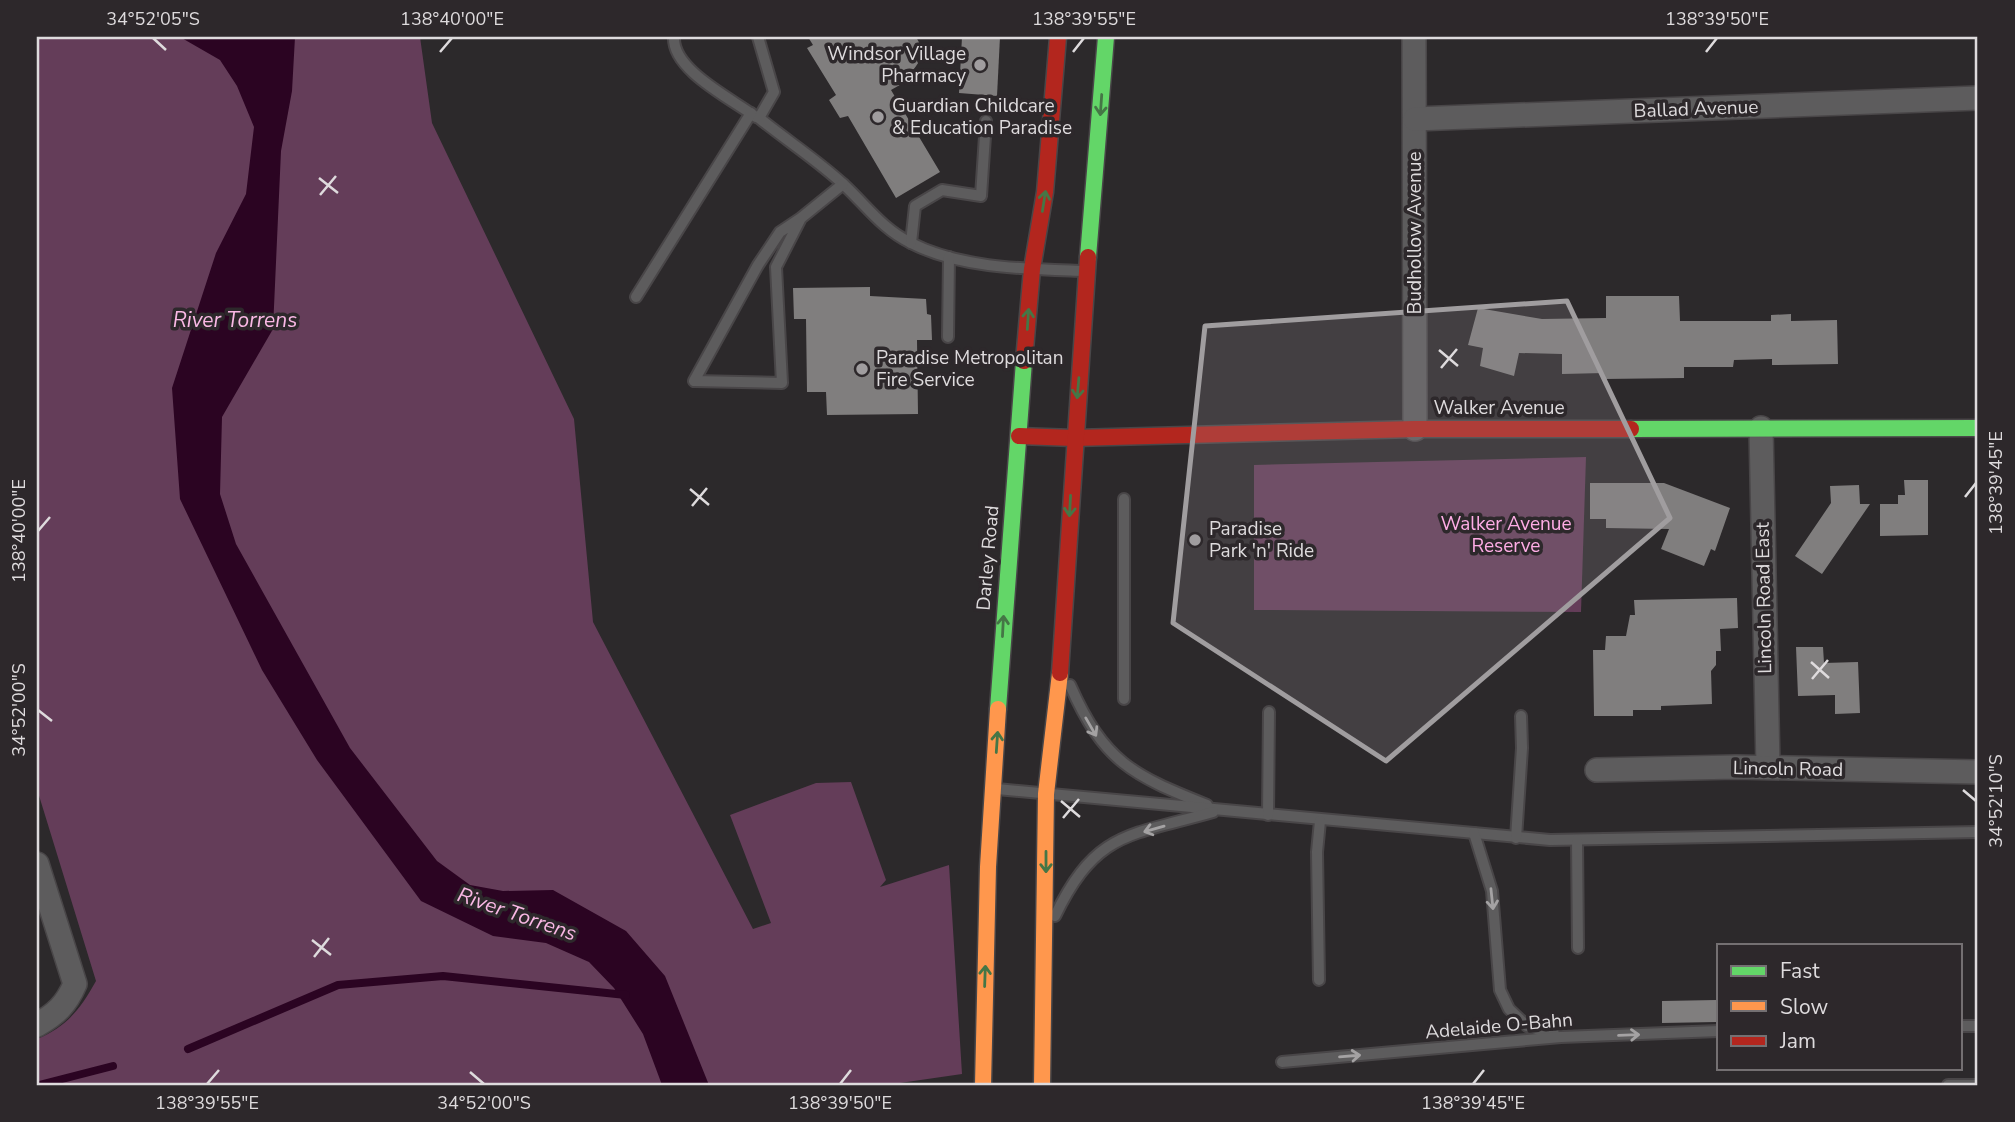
<svg xmlns="http://www.w3.org/2000/svg" width="2015" height="1122" viewBox="0 0 2015 1122" font-family="'Nunito Sans',sans-serif">
<style>
.green{fill:#643d59}
.water{fill:#2b0422}
.lines{fill:none;stroke-linecap:round;stroke-linejoin:round}
.stream{stroke:#2b0422;stroke-width:8}
.building{fill:#807e7e}
.lane-casing{stroke:#494648;stroke-width:14}
.street-casing{stroke:#494648;stroke-width:26}
.fast-casing{stroke:#494648;stroke-width:19}
.slow-casing{stroke:#494648;stroke-width:19}
.jam-casing{stroke:#494648;stroke-width:19}
.lane{stroke:#5d5c5d;stroke-width:10}
.street{stroke:#5d5c5d;stroke-width:23}
.fast{stroke:#63d668;stroke-width:16}
.slow{stroke:#ff974d;stroke-width:16}
.jam{stroke:#b3261e;stroke-width:16}
.oneway{stroke:#457646}
.oneway2{stroke:#a4a2a3}
.marked{fill:#a09d9f;fill-opacity:0.2;stroke:#a09d9f;stroke-width:5;stroke-linejoin:round}
.ticks{fill:none;stroke:#dedbdd;stroke-width:2.5}
.poi-dot{fill:#a09d9f;stroke:#2d282b;stroke-width:2.5}
.labels{text-anchor:middle;dominant-baseline:central;stroke-width:7;stroke-linejoin:round;paint-order:stroke}
.poi-label{font-size:19px;fill:#dedbdd;stroke:#2d282b;text-anchor:start}
.street-label{font-size:19px;fill:#dedbdd;stroke:#2d282b}
.park-label{font-size:19px;fill:#ffade6;stroke:#2d282b}
.water-label{font-size:21px;font-style:italic;fill:#fab8e5;stroke:#2d282b}
.neatline{fill:none;stroke:#dedbdd;stroke-width:2.5}
.ticks-label{font-size:18px;text-anchor:middle;fill:#dedbdd}
</style>
<rect width="100%" height="100%" fill="#2c292b"/>
<g class="green">
<path d="M37 37H420L432 123 574 419 593 622 753 929 771 923 730 815 816 783 851 782 886 880 880 887 949 865 962 1074 886 1085H37V1039C67 1027 81 1008 96 981L37 789Z"/>
<polygon points="1586,457 1581,612 1254,610 1254,465"/>
</g>
<polygon class="water" points="180,37 295,37 292,91 281,151 273,329 222,417 220,494 236,544 350,748 437,861 470,885 503,891 553,890 626,931 665,976 709,1085 662,1085 643,1034 614,988 589,962 546,943 493,936 421,901 317,760 262,670 180,499 172,388 216,253 246,194 254,127 237,86 220,60"/>
<g class="lines">
<g class="stream">
<polyline points="188,1049 338,985 443,976 626,995"/>
<polyline points="39,1085 113,1066"/>
</g>
</g>
<g class="building">
<polygon points="808,37 916,37 925,53 905,82 891,90 940,172 896,198 848,116 840,118 829,100 836,95 807,48 813,45"/>
<polygon points="962,37 1000,37 997,96 959,93"/>
<polygon points="870,287 870,296 926,299 927,314 931,315 932,340 917,340 918,414 827,415 826,392 807,392 806,319 794,319 793,288"/>
<polygon points="1606,296 1679,296 1680,321 1771,321 1771,315 1791,314 1791,321 1837,320 1838,364 1772,365 1772,359 1734,360 1733,367 1684,367 1684,378 1604,379 1604,373 1562,374 1562,354 1519,353 1514,376 1480,366 1483,348 1468,345 1478,308 1542,319 1606,318"/>
<polygon points="1904,480 1928,480 1928,535 1880,536 1880,504 1898,504 1898,495 1905,495"/>
<polygon points="1590,483 1664,483 1730,508 1715,551 1711,549 1704,566 1661,549 1669,529 1606,528 1606,519 1590,519"/>
<polygon points="1859,485 1860,504 1870,504 1822,574 1795,556 1831,503 1830,486"/>
<polygon points="1737,598 1738,628 1720,629 1721,651 1716,651 1716,665 1711,671 1712,704 1661,706 1661,710 1633,710 1633,716 1594,716 1593,650 1605,650 1606,636 1626,636 1630,615 1635,615 1634,600"/>
<polygon points="1796,647 1823,647 1824,663 1858,662 1860,713 1835,714 1835,695 1798,696"/>
<polygon points="1716,1000 1716,1022 1662,1023 1662,1001"/>
</g>
<g class="lines">
<defs>
<g id="lane">
<path d="M674 37C672 70 732 99 756 117"/>
<path d="M758 37 774 92 759 118C786 140 817 160 843 184 866 205 882 229 911 243 962 269 1028 269 1084 271"/>
<polyline points="801,218 780,232 758,265 694,381 782,383 776,267 801,218 843,184"/>
<polyline points="911,243 915,206 942,190 981,196 986,121"/>
<polyline points="636,297 751,113"/>
<polyline points="948,337 949,257"/>
<path d="M1070 685C1104 762 1132 775 1207 805"/>
<polyline points="1124,699 1124,499"/>
<polyline points="997,789 1550,840 1978,832"/>
<polyline points="1268,815 1269,712"/>
<polyline points="1474,833 1492,891 1500,990 1509,1009 1527,1026 1555,1035"/>
<polyline points="1516,838 1522,748 1521,716"/>
<polyline points="1577,840 1578,948"/>
<path d="M1055 916C1096 831 1129 836 1213 812"/>
<polyline points="1319,980 1317,852 1320,821"/>
<polyline points="1961,1026 1978,1026"/>
<polyline points="1282,1062 1561,1037 1719,1031"/>
<polyline points="1948,1085 1978,1085"/>
</g>
<g id="street">
<polyline points="1414,37 1415,429"/>
<polyline points="1415,119 1978,98"/>
<polyline points="1761,428 1768,767"/>
<polyline points="1597,770 1736,767 1978,772"/>
<path d="M37 864 75 984C66 1005 56 1014 37 1025"/>
</g>
<g id="fast">
<polyline points="1088,257 1106,37"/>
<polyline points="1631,429 1978,428"/>
<polyline points="998,709 1024,361"/>
</g>
<g id="slow">
<polyline points="983,1085 988,867 998,709"/>
<polyline points="1042,1085 1046,794 1060,673"/>
</g>
<g id="jam">
<polyline points="1024,361 1032,269 1045,192 1058,37"/>
<polyline points="1019,436 1074,438 1415,429 1631,429"/>
<polyline points="1060,673 1088,257"/>
</g>
</defs>
<use href="#lane" class="lane-casing"/>
<use href="#street" class="street-casing"/>
<use href="#fast" class="fast-casing"/>
<use href="#slow" class="slow-casing"/>
<use href="#jam" class="jam-casing"/>
<use href="#lane" class="lane"/>
<use href="#street" class="street"/>
<use href="#fast" class="fast"/>
<use href="#slow" class="slow"/>
<use href="#jam" class="jam"/>
</g>
<defs><path id="oneway-shaft" d="M-6 0H5M1.5-3L5.5 0L1.5 3" fill="none" stroke-width="1.6" stroke-linecap="round" stroke-linejoin="round" transform="scale(1.75)"/></defs>
<g class="oneway">
<use href="#oneway-shaft" transform="translate(1101 105) rotate(94)"/>
<use href="#oneway-shaft" transform="translate(1044 201) rotate(-81)"/>
<use href="#oneway-shaft" transform="translate(1028 319) rotate(-86)"/>
<use href="#oneway-shaft" transform="translate(1078 388) rotate(95)"/>
<use href="#oneway-shaft" transform="translate(1070 506) rotate(93)"/>
<use href="#oneway-shaft" transform="translate(1003 626) rotate(-87)"/>
<use href="#oneway-shaft" transform="translate(997 742) rotate(-86)"/>
<use href="#oneway-shaft" transform="translate(1046 862) rotate(90)"/>
<use href="#oneway-shaft" transform="translate(985 976) rotate(-88)"/>
</g>
<g class="oneway2">
<use href="#oneway-shaft" transform="translate(1091 727) rotate(60)"/>
<use href="#oneway-shaft" transform="translate(1154 829) rotate(164)"/>
<use href="#oneway-shaft" transform="translate(1492 899) rotate(84)"/>
<use href="#oneway-shaft" transform="translate(1629 1035) rotate(-2)"/>
<use href="#oneway-shaft" transform="translate(1350 1056) rotate(-5)"/>
</g>
<path class="marked" d="M1567 301 1670 518 1386 761 1173 623 1205 326Z"/>
<path class="ticks" d="M153 38 166 50M440 52 452 38M1073 52 1084 38M1706 52 1717 38M319 178 338 193M320 195 336 176M1439 350 1458 366M1441 368 1457 349M690 489 709 505M1965 497 1976 483M692 506 707 488M38 531 50 517M1811 662 1829 678M1812 679 1828 660M38 710 52 721M1963 790 1976 801M1061 801 1080 817M1063 818 1079 799M312 940 331 955M314 957 329 938M470 1072 484 1084M207 1084 219 1070M840 1084 851 1070M1473 1084 1484 1070"/>
<g class="poi-dot">
<circle cx="980" cy="65" r="7"/>
<circle cx="878" cy="117" r="7"/>
<circle cx="862" cy="369" r="7"/>
<circle cx="1195" cy="540" r="7"/>
</g>
<g class="labels">
<g class="poi-label">
<text x="966" y="54" text-anchor="end">Windsor Village<tspan x="966" dy="22">Pharmacy</tspan></text>
<text x="892" y="106">Guardian Childcare<tspan x="892" dy="22">&amp; Education Paradise</tspan></text>
<text x="876" y="358">Paradise Metropolitan<tspan x="876" dy="22">Fire Service</tspan></text>
<text x="1209" y="529">Paradise<tspan x="1209" dy="22">Park 'n' Ride</tspan></text>
</g>
<g class="street-label">
<text transform="translate(1696 109) rotate(-2)">Ballad Avenue</text>
<text transform="translate(1415 233) rotate(-90)">Budhollow Avenue</text>
<text x="1499" y="408">Walker Avenue</text>
<text transform="translate(988 558) rotate(-85)">Darley Road</text>
<text transform="translate(1764 598) rotate(-91)">Lincoln Road East</text>
<text transform="translate(1788 769) rotate(1)">Lincoln Road</text>
<text transform="translate(1499 1026) rotate(-5)">Adelaide O-Bahn</text>
</g>
<g class="park-label">
<text x="1506" y="524">Walker Avenue<tspan x="1506" dy="22">Reserve</tspan></text>
</g>
<g class="water-label">
<text x="235" y="320">River Torrens</text>
<text transform="translate(517 914) rotate(19)">River Torrens</text>
</g>
</g>
<rect width="2015" height="1122" fill="none" stroke="#2d282b" stroke-width="77"/>
<rect x="1717" y="944" width="245" height="126" fill="#2d282b" stroke="#747072" stroke-width="2"/>
<rect x="1731" y="966" width="35" height="10" fill="#63d668" stroke="#747072" stroke-width="2"/>
<text x="1780" y="978" font-size="21" fill="#dedbdd">Fast</text>
<rect x="1731" y="1001" width="35" height="10" fill="#ff974d" stroke="#747072" stroke-width="2"/>
<text x="1780" y="1014" font-size="21" fill="#dedbdd">Slow</text>
<rect x="1731" y="1036" width="35" height="10" fill="#b3261e" stroke="#747072" stroke-width="2"/>
<text x="1780" y="1048" font-size="21" fill="#dedbdd">Jam</text>
<rect x="38" y="38" width="1938" height="1046" class="neatline"/>
<g class="ticks-label">
<text x="153" y="25">34°52'05"S</text>
<text x="452" y="25">138°40'00"E</text>
<text x="1084" y="25">138°39'55"E</text>
<text x="1717" y="25">138°39'50"E</text>
<text transform="translate(1996 483) rotate(-90)" y="6">138°39'45"E</text>
<text transform="translate(19 531) rotate(-90)" y="6">138°40'00"E</text>
<text transform="translate(19 710) rotate(-90)" y="6">34°52'00"S</text>
<text transform="translate(1996 801) rotate(-90)" y="6">34°52'10"S</text>
<text x="207" y="1109">138°39'55"E</text>
<text x="484" y="1109">34°52'00"S</text>
<text x="840" y="1109">138°39'50"E</text>
<text x="1473" y="1109">138°39'45"E</text>
</g>
</svg>
